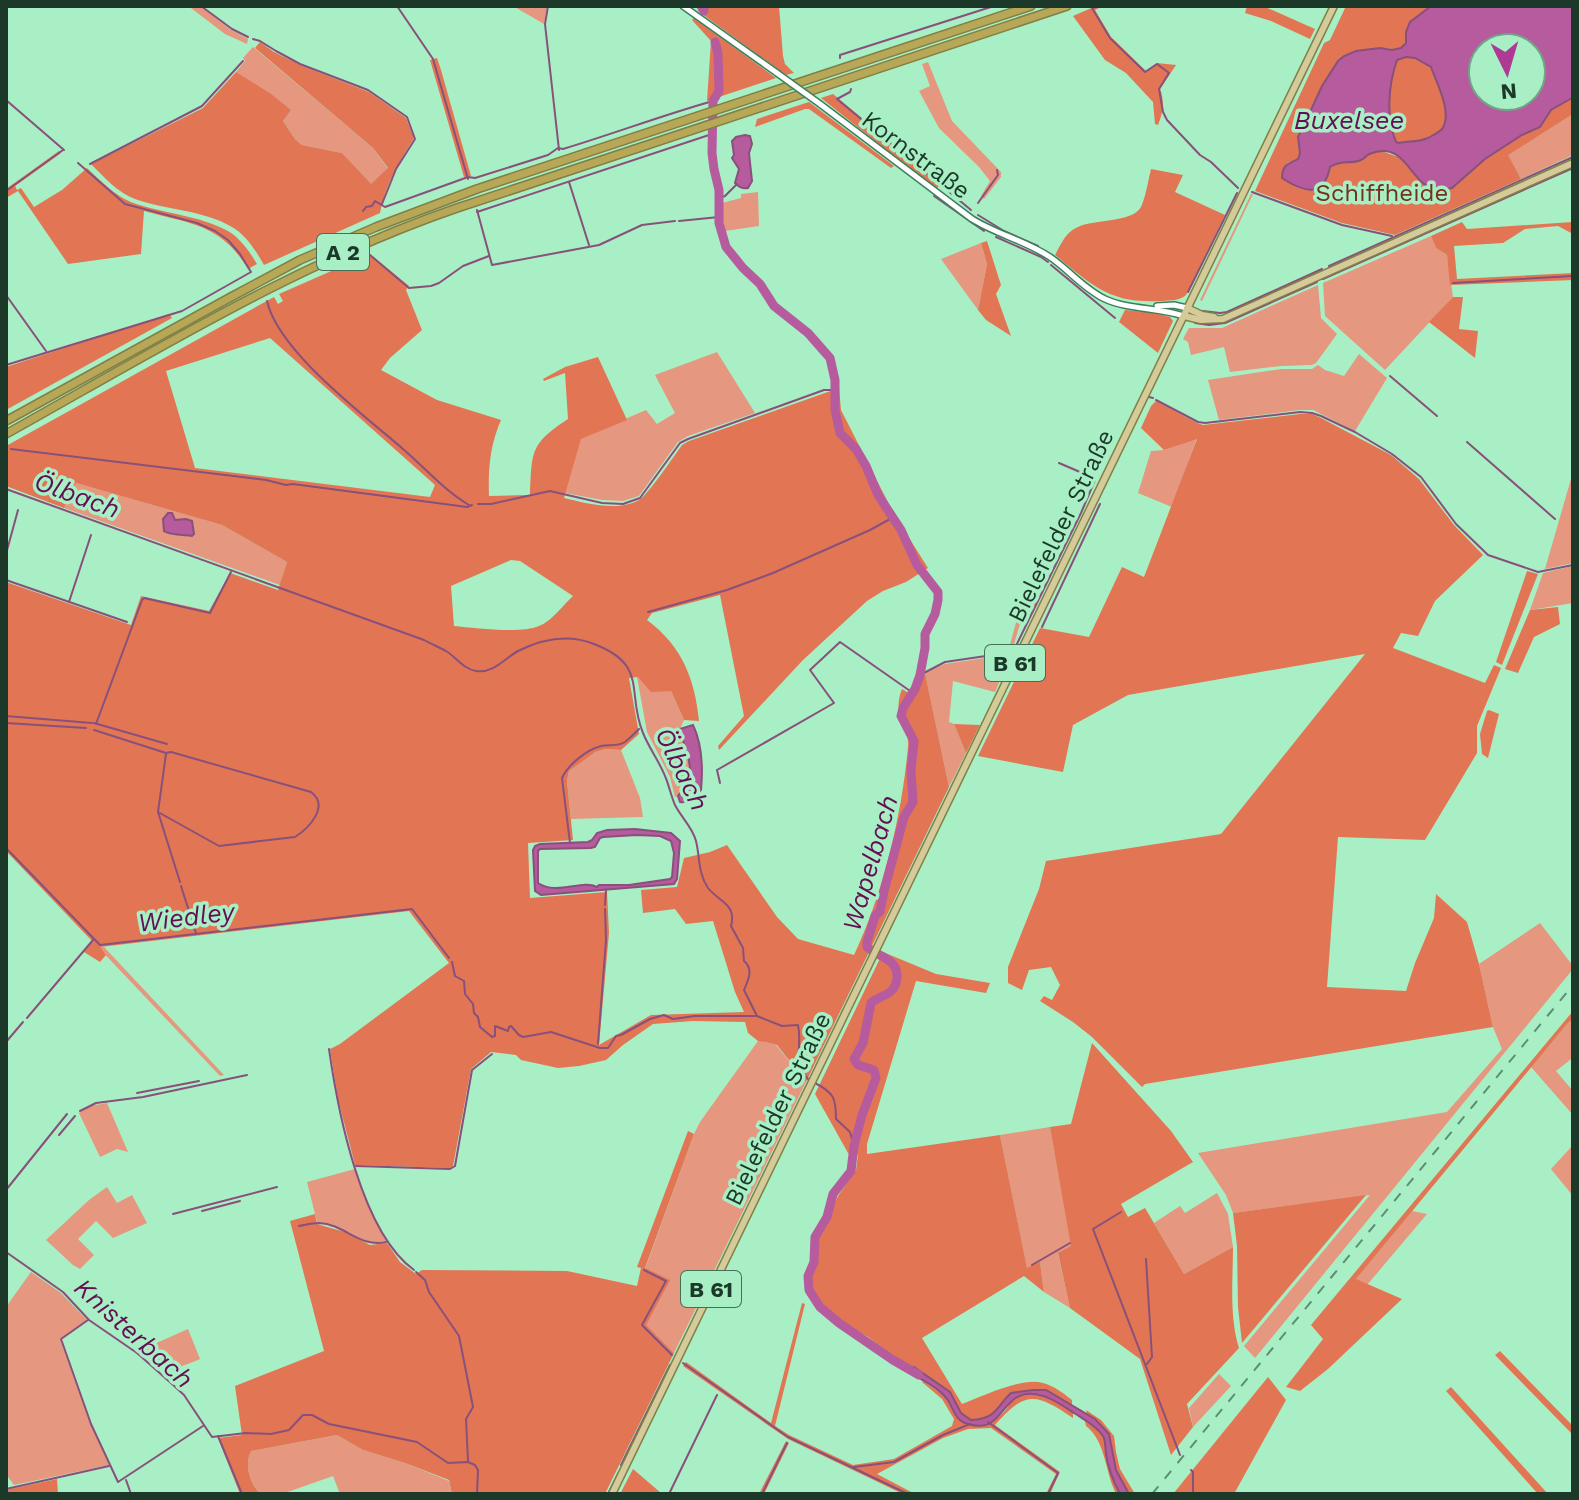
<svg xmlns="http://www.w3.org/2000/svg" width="1579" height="1500" viewBox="0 0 1579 1500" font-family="'Work Sans',sans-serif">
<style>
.green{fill:#e5977f}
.forest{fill:#e27654;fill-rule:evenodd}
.water{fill:#b65b9e;stroke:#88507b;stroke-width:2;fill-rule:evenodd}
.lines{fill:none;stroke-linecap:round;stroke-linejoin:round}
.stream{stroke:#88507b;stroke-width:2}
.river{stroke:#b65b9e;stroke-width:9}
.minor-casing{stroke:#3c815c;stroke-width:8}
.major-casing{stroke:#808046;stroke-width:9}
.highway-casing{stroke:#808046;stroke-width:10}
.minor{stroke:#fff;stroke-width:5}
.major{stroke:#d4ca9a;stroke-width:6}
.highway{stroke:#b7a756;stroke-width:7}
.rail{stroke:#5d8e72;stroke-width:2;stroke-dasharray:10 10;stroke-linecap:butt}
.minor-bridge-casing{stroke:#3c815c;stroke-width:8;stroke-linecap:butt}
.minor-bridge{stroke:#fff;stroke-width:5}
.labels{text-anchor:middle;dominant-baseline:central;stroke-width:7;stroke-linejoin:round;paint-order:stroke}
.shield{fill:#a8efc5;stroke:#456f57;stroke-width:2}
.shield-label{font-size:22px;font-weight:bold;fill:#1b3828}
.street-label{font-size:24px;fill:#1b3828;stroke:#a8efc5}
.park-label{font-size:24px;fill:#753019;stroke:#a8efc5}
.water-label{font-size:26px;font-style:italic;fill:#640f53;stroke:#a8efc5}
</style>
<rect width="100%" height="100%" fill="#a8efc5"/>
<g class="green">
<polygon points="185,6 200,6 231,30 248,39 247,44 225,34 191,8"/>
<polygon points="513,6 547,6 544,24"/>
<polygon points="253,47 373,148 388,169 370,185 342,153 302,145 295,139 283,121 291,110 236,72 245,61 243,58"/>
<polygon points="928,62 952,121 1001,172 1001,177 984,199 981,196 990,181 979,167 939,128 919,91 930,86 922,64"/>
<polygon points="1573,114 1573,155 1521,179 1507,155"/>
<polygon points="758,192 759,226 725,231 722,217 722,203 741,198 741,194"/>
<polygon points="1251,194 1253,194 1202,301 1200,300"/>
<polygon points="1431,236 1436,248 1447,255 1453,297 1385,370 1325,316 1323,283"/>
<polygon points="981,243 987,264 978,310 941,259"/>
<polygon points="1318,285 1321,318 1337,334 1316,363 1312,365 1281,366 1230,372 1224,347 1191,355 1188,342 1183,339 1189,328 1222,328"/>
<polygon points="717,352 755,413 688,436 678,442 639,496 623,501 602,500 565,493 581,438 646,410 657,424 675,413 655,375"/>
<polygon points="1359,354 1387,378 1355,431 1313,410 1299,410 1219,420 1208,380 1281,369 1312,369 1318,365 1325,370 1344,376"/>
<polygon points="1197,438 1172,507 1138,493 1151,451 1164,450"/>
<polygon points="1573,472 1573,563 1545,569"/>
<polygon points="76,483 222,525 287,562 280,585 64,508"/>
<polygon points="1573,566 1573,603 1530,610 1543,573"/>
<polygon points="1023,597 1038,600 1034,608 1025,607 1012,651 1008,652"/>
<polygon points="1011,654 995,692 953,681 949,722 954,724 966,753 949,787 925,673 945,664"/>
<path d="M637 677 671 691 684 720 680 729C683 745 693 762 689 778 687 785 682 790 678 796L675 797 670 777 647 732Z"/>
<polygon points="605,749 621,750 640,798 643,817 571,819 567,781 569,771 594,752"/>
<polygon points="1540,923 1573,966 1573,969 1255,1358 1244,1346 1370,1195 1233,1213 1226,1195 1198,1153 1447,1112 1502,1049 1493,1027 1479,964"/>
<polygon points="98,947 104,947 224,1075 220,1076"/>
<polygon points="1573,1019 1573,1060 1571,1059 1556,1071 1573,1091 1573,1115 1531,1067 1567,1024"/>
<polygon points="758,1041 767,1041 776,1045 806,1082 674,1353 645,1325 645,1269 694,1134 700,1122"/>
<polygon points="107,1103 128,1152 117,1149 100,1157 79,1113 90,1106"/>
<polygon points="1050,1127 1072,1246 1058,1254 1070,1308 1044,1292 1040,1262 1027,1269 1000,1135"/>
<polygon points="1573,1145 1573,1196 1551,1169"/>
<polygon points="355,1169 362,1192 386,1241 370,1243 333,1225 317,1222 307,1182"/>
<polygon points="107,1187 117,1203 132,1195 147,1223 113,1238 96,1221 78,1239 94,1255 80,1269 73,1265 46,1240 89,1200"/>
<polygon points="1217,1193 1228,1214 1233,1247 1184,1274 1154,1223 1180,1206 1185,1213"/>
<polygon points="1412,1211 1427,1214 1367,1285 1355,1280"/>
<polygon points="31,1272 61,1293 87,1320 60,1339 91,1425 109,1465 14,1485 6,1474 6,1307"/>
<polygon points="188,1329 200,1359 198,1360 172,1370 168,1369 143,1349"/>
<polygon points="1219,1374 1231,1386 1193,1427 1189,1408"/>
<path d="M337 1435 363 1450 405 1463 449 1481 452 1494H340L333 1476 282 1494H260C250 1483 244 1465 251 1451Z"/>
</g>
<g class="forest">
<polygon points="699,6 779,6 783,56 785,64 794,73 786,75 698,11"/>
<path d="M1096 6H1103L1095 10 1111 37 1146 71 1157 63 1176 65 1160 89C1165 101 1163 113 1158 125L1155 124 1153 102 1126 73 1105 60 1073 16Z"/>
<polygon points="1247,6 1263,6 1315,29 1310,39 1271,21 1245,13"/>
<path d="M1346 6H1431C1423 12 1412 17 1408 26 1405 34 1408 44 1400 48 1394 51 1388 48 1382 48 1372 48 1355 52 1345 55 1333 61 1303 121 1299 135 1297 142 1301 150 1298 159L1287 163 1296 187C1315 195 1326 187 1330 167L1337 163 1375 152H1384L1404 159 1422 183 1452 188 1485 159 1522 135 1540 127 1551 110 1573 96V114L1508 155 1521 179 1395 235 1342 223 1255 191 1324 43 1330 40Z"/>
<polygon points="694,18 776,78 707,101 711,41 692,20"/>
<path d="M260 42 274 52 300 65 369 92 406 118 414 138C399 162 385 185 380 213L264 265C256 251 246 235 232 227 203 210 166 210 135 199 118 193 104 177 91 164L203 108 236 72 271 94 291 110 283 121 295 139 302 145 342 153 371 184 388 168 373 148 255 48Z"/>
<path d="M1406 57 1415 58 1431 67C1437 84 1453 113 1442 129 1440 133 1429 138 1425 139 1418 142 1407 141 1400 143H1396C1387 117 1388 86 1397 60Z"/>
<polygon points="437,58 441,70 471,176 464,177 430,60"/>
<polygon points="833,94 941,184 936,189 821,98"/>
<polygon points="809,102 894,166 891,168 809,109 805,109 755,127 757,119"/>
<path d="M59 151 61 153 15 186 17 190 21 188 34 207 62 190 87 168C100 180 115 196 131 202 163 214 199 215 228 231 240 238 250 252 257 264L248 269C221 224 191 224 144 211L141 254 68 264 18 191 6 198V189Z"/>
<path d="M1151 169 1183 175 1175 192 1225 215 1186 295C1179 301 1172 300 1162 301 1110 304 1093 286 1055 255 1060 246 1065 234 1074 229 1091 218 1131 224 1141 207 1146 196 1148 181 1151 169Z"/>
<polygon points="1462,222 1467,229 1573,222 1573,234 1558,226 1525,229 1503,243 1454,246 1457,279 1573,273 1573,280 1450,285 1447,255 1436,248 1431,236"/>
<polygon points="987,241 1001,285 996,294 1011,336 986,320 978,310 987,264 981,243"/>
<path d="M370 254 409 286 406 290 422 330 390 358 381 370 437 400 501 420C490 445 488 469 489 496L530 495C532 451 530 444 568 419L565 373 544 381 543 379 565 367 598 357 627 420 581 439 564 498C585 503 618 512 639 500 648 495 674 456 682 445L689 441 839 388 841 410 894 514 928 568 906 582 883 591 867 601 803 660 719 750 718 746 744 716 720 595 652 613 647 620C682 646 695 679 699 721L684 720 671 691 651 692 638 677 629 678 639 734 621 750 605 749 595 752 569 771 567 781 573 840 528 843 530 898 607 892 609 933 599 1045 651 1015 744 1012 735 992 713 921 686 924 675 909 643 913 641 890 677 887 684 858 710 852 727 845 777 917 798 939 854 955C883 894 902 814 908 747 910 725 891 717 902 689L914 696 925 673 949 787 806 1082 777 1045 767 1042 758 1041 748 1033 745 1022 693 1021 653 1024 623 1045 606 1060 579 1066 558 1068 521 1060 516 1055 491 1052 471 1069 453 1166 450 1168 355 1165 338 1099 330 1049 340 1044 449 963 409 911 100 947 106 955 100 962 84 952 92 941 6 851V582L131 625 141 596 209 611 230 573 278 590 287 562 222 525 76 483 64 508 6 486V446L274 297 278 304 283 301 279 294ZM270 338 435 485 430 497 195 468 166 371ZM511 560 520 561 573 596C563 605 552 621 539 626 521 634 475 628 454 626L451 586Z"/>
<polygon points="1453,297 1463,297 1459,329 1478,331 1475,358 1429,322"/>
<polygon points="1125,310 1156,313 1170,317 1173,321 1158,353 1119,322"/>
<polygon points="169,314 172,318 6,410 6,367"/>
<polygon points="1156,401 1197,423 1203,425 1300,414 1312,414 1321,418 1391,455 1419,479 1454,525 1483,555 1435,601 1418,636 1401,633 1393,648 1485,683 1494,665 1501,668 1477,726 1477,753 1425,840 1338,837 1327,987 1406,991 1415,963 1434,918 1436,894 1467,922 1479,964 1493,1027 1145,1084 1142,1087 1092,1037 1073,1022 1040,1001 1044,996 1052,1000 1060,985 1051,967 1029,970 1022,990 1008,983 1008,967 1039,889 1046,861 1221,834 1365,654 1128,695 1073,725 1063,772 978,756 1040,628 1089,637 1122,567 1144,577 1197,439 1164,450 1141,428 1151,406"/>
<polygon points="1527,571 1538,574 1502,665 1496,662"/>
<polygon points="1558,607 1560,624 1534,637 1518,673 1505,669 1530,610"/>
<polygon points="1489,710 1499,714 1488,758 1482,754 1480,734 1487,711"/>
<polygon points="954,724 980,725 966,753"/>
<path d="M883 952 936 974 990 983 986 993 916 981 867 1144V1154L1000 1135 1027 1268 1040 1262 1044 1292 1024 1276 922 1338 962 1404C984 1396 1021 1377 1043 1383 1054 1386 1063 1393 1072 1400V1405C1051 1392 1035 1388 1011 1393 996 1407 997 1419 971 1420L961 1413 950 1392 926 1375 895 1357 868 1337 841 1321 823 1304 813 1290 811 1276 816 1262V1249L819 1238 831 1217 832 1209 838 1196 856 1170 858 1155 848 1153 815 1094Z"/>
<polygon points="1573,1011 1573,1019 1567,1024 1356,1279 1402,1299 1328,1369 1300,1391 1286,1387 1323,1339 1311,1325"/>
<path d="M1092 1043 1171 1131 1193 1162 1121 1204 1128 1217 1145 1208 1184 1274 1233 1247C1233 1279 1229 1316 1239 1348L1187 1404 1193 1427 1171 1455 1140 1359 1070 1308 1058 1253 1071 1246 1050 1127 1071 1124Z"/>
<path d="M688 1131 694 1134 645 1268 670 1280 646 1325 674 1353 605 1494H452L449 1480 405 1463 363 1450 337 1435 251 1451C244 1465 250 1483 260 1494H240L218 1438 242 1435 235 1386 324 1351 290 1221 315 1214 317 1224 345 1232 370 1245 387 1243 400 1262 416 1274 422 1270 567 1271 637 1286 641 1268 637 1267Z"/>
<polygon points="1366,1195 1242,1343 1238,1307 1237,1246 1233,1213"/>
<path d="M802 1303 805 1304 775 1426 789 1435 853 1465 894 1459 952 1426 954 1419 942 1399 922 1382 923 1381 945 1396 956 1417 988 1424C996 1419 1003 1414 1008 1407 1009 1405 1010 1402 1012 1401 1030 1384 1057 1401 1073 1412V1418C1035 1392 1025 1391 995 1425L1060 1472 1050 1494H1046L1056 1474 991 1428 968 1429 943 1438 877 1474 915 1494H903L788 1439 683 1366 686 1362 771 1423Z"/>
<polygon points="1500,1351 1573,1426 1573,1435 1495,1355"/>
<polygon points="1268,1377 1286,1400 1234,1494 1173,1494"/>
<polygon points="1451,1387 1548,1494 1538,1494 1446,1391"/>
<path d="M1086 1410 1101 1420 1114 1436 1116 1452 1120 1469 1135 1494H1129C1124 1486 1119 1479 1116 1470 1107 1442 1116 1432 1087 1414Z"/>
<path d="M1085 1421C1091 1425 1101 1431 1104 1438 1112 1455 1110 1475 1120 1494H1116L1113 1487C1105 1466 1104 1440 1086 1426Z"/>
<polygon points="786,1441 789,1443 764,1494 759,1494"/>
<polygon points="633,1469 661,1493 662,1494 620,1494"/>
<polygon points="57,1479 58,1494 6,1494 6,1490"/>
</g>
<g class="water">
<path d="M1431 6H1573L1572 98 1551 110 1540 127 1522 135 1485 159 1452 188 1435 191C1431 189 1427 187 1424 184 1408 171 1400 143 1372 153 1364 156 1368 156 1361 160 1350 165 1343 159 1330 167 1324 197 1306 193 1285 180L1282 178C1282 164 1289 164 1298 159L1300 153 1298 137 1322 86 1338 61 1344 56 1356 51 1380 48 1392 50 1401 48 1406 43V32L1410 22ZM1531 48V96H1483V48ZM1406 57 1415 58 1431 67C1437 84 1453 113 1442 129 1439 132 1429 138 1425 139 1418 142 1407 141 1399 143L1396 142C1386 118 1388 86 1397 60Z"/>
<path d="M745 135 750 136 752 144 749 153 752 181 748 188C742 189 739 187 735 183L739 169 732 158 734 155 732 141 736 137Z"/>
<path d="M168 513H172L175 520 186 519 192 521 194 534 192 536C185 535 169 535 164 531L163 519Z"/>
<path d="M693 725C702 744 703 769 701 790 695 795 689 804 680 802L678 796C682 790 687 785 689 778 693 762 683 745 680 729Z"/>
<path d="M635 829 671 833 680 841 677 879 674 884 541 895 535 891 533 850 535 846 540 844 588 842 592 840 597 833 607 830ZM637 835 660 836 671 841 674 853 672 877 670 879 629 885H599L597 887C582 879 557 896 538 883V851L540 849 591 848 595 847 600 838 603 837Z"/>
<path d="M914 1367 950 1392 961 1413 971 1420C997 1419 996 1407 1011 1393L1033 1390H1046L1095 1419 1109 1434 1116 1470 1129 1494H1120C1113 1481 1108 1468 1106 1454 1105 1448 1106 1441 1103 1436 1097 1426 1083 1419 1074 1413 1058 1402 1032 1384 1013 1400 998 1413 994 1432 968 1424 956 1421 954 1411 949 1402 942 1389 922 1380 910 1373Z"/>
</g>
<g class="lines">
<g class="stream">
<polyline points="201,6 232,29 248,37"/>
<polyline points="397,6 433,59 468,179"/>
<polyline points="548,6 545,24 559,150"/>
<polyline points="1096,7 1092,8 1110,38 1145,72 1157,64 1169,73 1159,89 1163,112 1167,120 1200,155 1211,162 1238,188"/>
<polyline points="703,9 709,7 732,6"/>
<polyline points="253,39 260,41 276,51 300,64 368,90 407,117 415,139 396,169 382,204"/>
<polyline points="840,58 840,55 994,6"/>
<polyline points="851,89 850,92 837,99 971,210"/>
<polyline points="6,100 64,150"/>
<polyline points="90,164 202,106 243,61"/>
<polyline points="569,182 589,245"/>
<polyline points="6,191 63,150"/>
<polyline points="1252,192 1342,225 1392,236"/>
<polyline points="934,196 984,231"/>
<polyline points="720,198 725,196 737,184"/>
<polyline points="978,203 998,175 997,170"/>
<polyline points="477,210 492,265 599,245 642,225 675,221"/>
<path d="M363 211 366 207 372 206 375 201 385 207 468 177 475 178 548 155 558 148 563 149C613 134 663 115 713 101"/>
<polyline points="477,212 712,134"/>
<polyline points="978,215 1004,231 1038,246"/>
<polyline points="679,221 719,217"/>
<polyline points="996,237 1041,257 1048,262"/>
<polyline points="370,255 409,288 431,286 439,283 463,266 489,256"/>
<polyline points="1051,265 1115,318"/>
<polyline points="1329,266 1573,157"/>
<polyline points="1323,279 1573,168"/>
<polyline points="1453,283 1573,276"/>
<polyline points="1188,292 1237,193"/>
<polyline points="6,295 46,351"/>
<path d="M267 301C278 351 364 415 403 449 425 468 445 491 469 505"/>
<polyline points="1203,311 1220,313 1227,312 1322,269"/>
<polyline points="1195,323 1209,325 1225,323 1317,282"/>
<polyline points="6,365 182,311 251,272 240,254 228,240 215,231 197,223 125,204 78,163"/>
<polyline points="1390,376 1437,416"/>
<polyline points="1149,397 1153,398"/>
<polyline points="1156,400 1198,422 1205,423 1300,412 1312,413 1321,416 1355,432 1392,454 1421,477 1456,524 1488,555 1538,572 1573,565"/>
<polyline points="1467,442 1555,519"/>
<polyline points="11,449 266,480 286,485 293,484 467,507 472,505"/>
<path d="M6 489 424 640C431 644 439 647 446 651 456 657 463 669 476 671 493 674 505 658 518 651 542 639 569 634 594 644 649 665 626 692 643 733 649 748 659 761 665 776 669 785 671 796 675 805 681 817 693 828 696 841 700 857 698 874 708 888 719 902 737 904 731 926L743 948 744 961C754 969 748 981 744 990L757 1016 782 1026 798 1025C803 1047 791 1062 809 1080"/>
<polyline points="478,504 491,504 550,491 602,503 623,504 640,498 680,443 688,439 824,390 834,390"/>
<polyline points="6,554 18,510"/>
<polyline points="6,580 127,622"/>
<polyline points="69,602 91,535"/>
<polyline points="648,612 727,590 773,573 870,530 892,518"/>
<polyline points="1042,627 1100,504"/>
<polyline points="920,675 945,662 1013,652 1081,513 1095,480 1094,478 1059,463"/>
<polyline points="6,716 92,723"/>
<polyline points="6,723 86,728"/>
<polyline points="94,723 167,744"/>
<polyline points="96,724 142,600 144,598 210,613 231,572"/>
<path d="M94 730 166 753 171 752 311 792C330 806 309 828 295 837L219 846 158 812"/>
<polyline points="166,754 158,812 180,882"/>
<polyline points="720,783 717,770 834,703 810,670 840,642 913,693"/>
<path d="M570 843 562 778C568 765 586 750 601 746 609 744 617 747 625 742 630 738 635 733 639 729"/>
<polyline points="6,848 100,945 412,909 449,958"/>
<polyline points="181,886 196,933"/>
<polyline points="605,905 606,890"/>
<polyline points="452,962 455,976 464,981 465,994 473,1004 474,1013 478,1017 480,1027 492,1037 495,1036 495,1026 508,1031 509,1027 511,1026 519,1035 523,1037 551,1032 600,1048 608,1048 616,1036 621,1035 650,1019 664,1015 673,1019 695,1016 756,1016"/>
<polyline points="27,1018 93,940"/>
<polyline points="6,1042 23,1022"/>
<polyline points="598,1044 606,940 605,909"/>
<path d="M329 1049C338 1112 361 1232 414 1270"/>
<path d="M815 1083C834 1093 836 1098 836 1119L850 1132 854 1146"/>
<polyline points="137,1093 199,1081"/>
<polyline points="80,1111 96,1103 143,1097 247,1075"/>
<polyline points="59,1135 75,1116"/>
<polyline points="356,1166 450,1169 455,1166 472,1070 492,1054"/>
<polyline points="6,1190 67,1114"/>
<polyline points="202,1211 240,1201"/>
<polyline points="1121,1212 1093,1229 1180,1455"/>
<polyline points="173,1214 277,1187"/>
<path d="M299 1226C305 1225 312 1223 319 1223 345 1224 359 1248 386 1242"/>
<polyline points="6,1252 63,1292 89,1320 137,1353 172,1384 184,1395 212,1437 246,1433 271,1434 289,1430 303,1415 312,1415 329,1424 417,1442 448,1463 468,1462 475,1465 478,1470 477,1494"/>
<polyline points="1146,1259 1152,1357 1147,1364"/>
<polyline points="1032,1265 1070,1243"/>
<polyline points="644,1270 666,1281 642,1325 672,1355"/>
<polyline points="416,1272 425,1280 429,1292 459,1336 473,1407 466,1419 468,1461"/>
<polyline points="88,1320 61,1339 91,1424 118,1482 203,1426"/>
<polyline points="683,1363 788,1437 908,1494"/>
<polyline points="988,1422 1058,1473 1048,1494"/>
<polyline points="218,1436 242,1494"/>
<polyline points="621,1465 670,1365"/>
<polyline points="854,1467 894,1462 943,1435 970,1424"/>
<polyline points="1191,1470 1193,1472 1193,1494"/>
<polyline points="126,1480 131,1494"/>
<polyline points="6,1489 109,1466"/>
<polyline points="608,1494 619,1472"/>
<polyline points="669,1494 717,1395"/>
<polyline points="762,1494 787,1443"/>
</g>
<g class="river">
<polyline points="701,6 704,11"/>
<path d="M715 42 718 53 719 91 713 101 712 153 714 169 719 190V223L726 247 743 268 760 284 774 306 808 333 830 358 835 380V410L840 433 856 449 866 466 878 495 901 530 917 565 938 592V600L935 614 925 634V648L920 675 915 689 903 708 901 716 914 741 911 770 913 802 904 817 884 891 880 911 875 916 867 942V947C877 956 898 959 897 977 897 981 895 987 893 989 888 996 877 997 871 1003L863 1043 854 1059 858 1065 874 1070 876 1078 862 1115 854 1146 851 1171 833 1194 827 1217 815 1237 814 1262 808 1276 809 1290 820 1307 839 1323 893 1360 919 1375"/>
</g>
<defs>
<g id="minor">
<polyline points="683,6 777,73"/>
<path d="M820 104 972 219C996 234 1026 241 1050 257 1069 270 1084 289 1105 299 1129 310 1158 307 1184 316"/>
<polyline points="1157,306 1174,305 1187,308"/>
</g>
<g id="major">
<polyline points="1187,308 1202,315 1214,317"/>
<polyline points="1184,316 1201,320 1223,319 1573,163"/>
<polyline points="612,1494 1334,6"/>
</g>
<g id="highway">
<polyline points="6,421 231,297 300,260 376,227 477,189 1031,6"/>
<path d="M6 434C153 352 297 263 457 208L1067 6"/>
</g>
</defs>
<use href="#minor" class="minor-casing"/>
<use href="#major" class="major-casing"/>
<use href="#highway" class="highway-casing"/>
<use href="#minor" class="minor"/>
<use href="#major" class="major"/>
<use href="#highway" class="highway"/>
<polyline class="rail" points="1152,1494 1573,985"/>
<defs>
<polyline id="minor-bridge" points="777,73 820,104"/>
</defs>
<use href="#minor-bridge" class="minor-bridge-casing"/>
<use href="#minor-bridge" class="minor-bridge"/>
</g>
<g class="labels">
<g class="shield">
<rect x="317" y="234" width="52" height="36" rx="6"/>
<rect x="985" y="645" width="60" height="36" rx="6"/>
<rect x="681" y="1271" width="60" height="36" rx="6"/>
</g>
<g class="shield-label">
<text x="343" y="252">A 2</text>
<text x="1015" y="663">B 61</text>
<text x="711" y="1289">B 61</text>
</g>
<g class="street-label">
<text transform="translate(916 155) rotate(37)">Kornstraße</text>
<text transform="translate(1061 526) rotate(-64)">Bielefelder Straße</text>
<text transform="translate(778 1109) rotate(-64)">Bielefelder Straße</text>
</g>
<g class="park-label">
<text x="1382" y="193">Schiffheide</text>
</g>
<g class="water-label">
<text x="1349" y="120">Buxelsee</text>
<text transform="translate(77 495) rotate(20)">Ölbach</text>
<text transform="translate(682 769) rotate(64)">Ölbach</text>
<text transform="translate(870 863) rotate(-74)">Wapelbach</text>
<text transform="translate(186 917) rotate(-7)">Wiedley</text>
<text transform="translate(134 1333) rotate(42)">Knisterbach</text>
</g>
</g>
<rect width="1579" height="1500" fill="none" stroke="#1b3828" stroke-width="16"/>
<g transform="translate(1507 72) rotate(175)"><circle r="38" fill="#a8efc5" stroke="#70a686" stroke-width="2"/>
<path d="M0-6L14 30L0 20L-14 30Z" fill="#ae3a93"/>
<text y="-12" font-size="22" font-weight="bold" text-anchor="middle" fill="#1b3828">N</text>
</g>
</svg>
